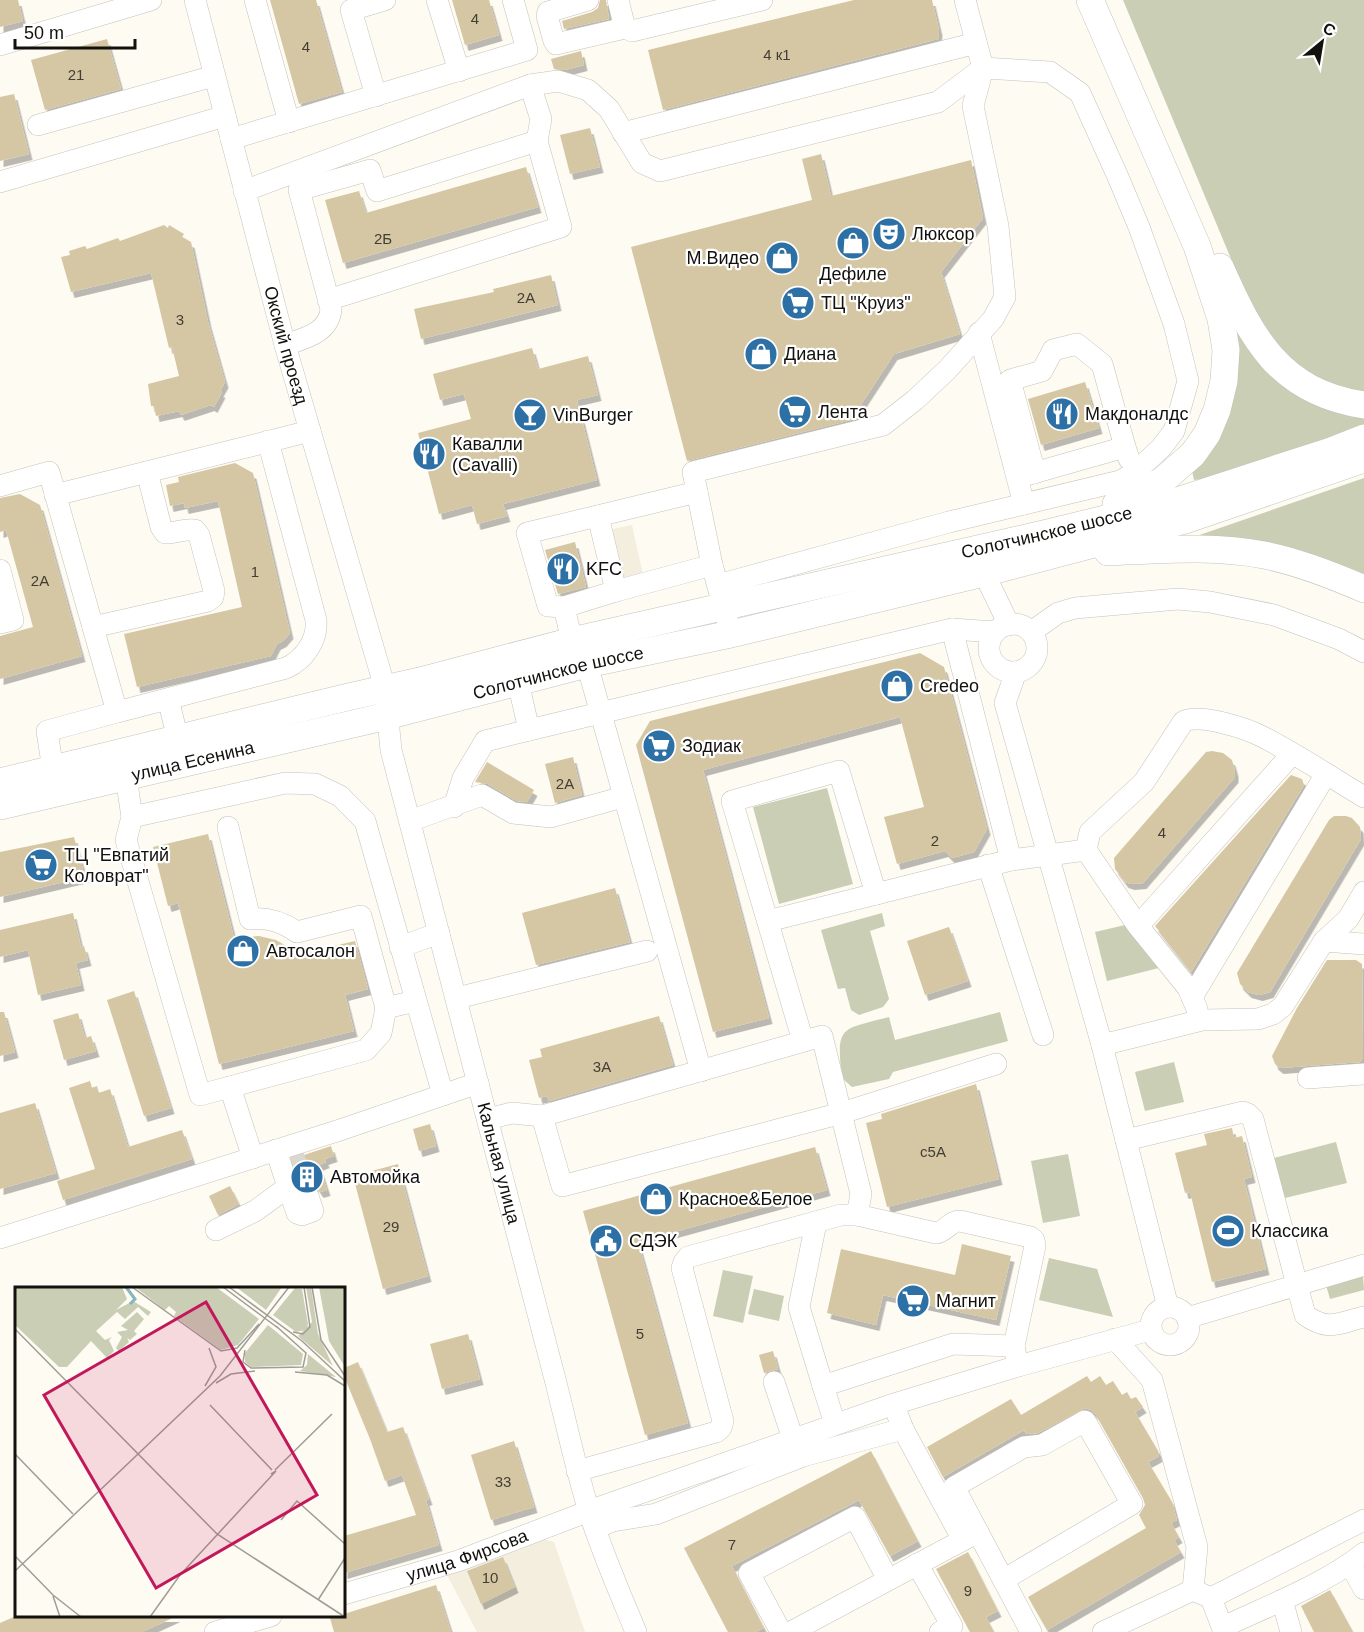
<svg xmlns="http://www.w3.org/2000/svg" width="1364" height="1632" viewBox="0 0 1364 1632" font-family="Helvetica,sans-serif">
<style>
.built{fill:#f3eede}
.green{fill:#c9ceb5}
.building{fill:#d5c7a4;filter:url(#shadow)}
.lines{fill:none;stroke-linecap:round;stroke-linejoin:round}
.minor-tunnel{stroke:#dbd8d0;stroke-width:21;stroke-dasharray:21 10;stroke-linecap:butt}
.minor-casing{stroke:#c5c2ba;stroke-width:22}
.major-casing{stroke:#c5c2ba;stroke-width:28}
.minor{stroke:#fff;stroke-width:21}
.major{stroke:#fff;stroke-width:27}
.labels{text-anchor:middle;dominant-baseline:central;stroke-width:4.5;stroke-linejoin:round;paint-order:stroke}
.number-label{font-size:15px;fill:#433e34}
.poi-label{font-size:18px;fill:#12110e;stroke:#fff;text-anchor:start}
.street-label{font-size:18px;fill:#12110e;stroke:#fff}
.inset-river{fill:none;stroke:#87b4bd;stroke-width:3}
.inset-road{fill:none;stroke:#a09d97;stroke-width:1.5}
.view{fill:#c2185b;fill-opacity:0.15;stroke:#c2185b;stroke-width:3}
.inset-edge{fill:none;stroke:#12110e;stroke-width:3}
</style>
<defs>
<filter id="shadow"><feDropShadow dx="3.5" dy="6" stdDeviation="0" flood-color="#0004"/></filter>
</defs>
<rect width="100%" height="100%" fill="#fefbf2"/>
<g class="built">
<polygon points="632,525 643,575 620,580 608,530"/>
<polygon points="539,1538 554,1542 585,1632 477,1632 447,1575"/>
</g>
<g class="green">
<polygon points="1123,0 1364,0 1364,395 1332,387 1288,361 1252,309"/>
<path d="M1233 332 1239 334C1254 351 1269 371 1286 387 1306 406 1337 413 1364 417V429L1213 478 1194 480 1192 471Z"/>
<polygon points="1364,478 1364,579 1188,539"/>
<polygon points="827,788 853,884 779,904 753,807"/>
<polygon points="882,913 885,926 870,931 889,999 883,1007 859,1015 851,1010 845,988 838,989 821,930"/>
<polygon points="1125,925 1159,968 1107,981 1095,932"/>
<path d="M1000 1012 1008 1041 893 1072 889 1079 852 1087 842 1078C836 1025 840 1030 889 1017L895 1040Z"/>
<polygon points="1174,1062 1184,1102 1145,1111 1135,1072"/>
<polygon points="1336,1142 1347,1183 1285,1198 1274,1158"/>
<polygon points="1068,1154 1080,1216 1043,1223 1031,1161"/>
<polygon points="1049,1258 1097,1269 1113,1317 1039,1300"/>
<polygon points="723,1270 753,1276 743,1323 713,1316"/>
<polygon points="1363,1275 1364,1290 1330,1299 1326,1285"/>
<polygon points="754,1289 784,1296 779,1321 748,1314"/>
</g>
<g class="building">
<polygon points="0,0 18,0 23,21 0,27"/>
<polygon points="270,0 316,0 342,92 299,104"/>
<polygon points="452,0 489,0 499,35 465,45"/>
<polygon points="600,0 606,0 609,19 564,29 562,21 592,12 598,8"/>
<polygon points="854,0 932,0 939,30 938,39 663,110 648,50"/>
<polygon points="107,39 121,89 45,110 31,60"/>
<polygon points="581,51 584,65 565,70 554,69 551,59"/>
<polygon points="14,94 29,154 0,161 0,97"/>
<polygon points="590,128 600,167 570,174 560,135"/>
<polygon points="821,154 831,196 971,160 983,218 941,272 960,334 894,354 851,420 687,461 631,247 812,200 802,159"/>
<polygon points="526,167 538,207 343,263 325,200 359,191 366,213"/>
<polygon points="164,225 168,228 169,225 184,234 182,237 191,242 208,322 225,382 220,391 222,392 214,407 211,405 181,415 179,411 156,416 154,406 151,406 148,384 179,376 172,347 169,348 151,273 71,292 61,257 70,255 69,251 85,246 87,249 118,238 120,241"/>
<polygon points="551,275 558,305 421,339 414,309 494,292 493,289"/>
<polygon points="532,348 538,369 588,356 598,395 577,400 597,480 503,504 507,516 477,524 472,505 439,514 418,433 471,419 464,394 440,400 433,374"/>
<polygon points="1085,382 1099,428 1041,445 1028,399"/>
<polygon points="235,463 253,473 290,633 283,641 277,644 271,656 137,687 124,634 242,607 218,501 185,508 184,503 170,506 166,485 179,482 178,477"/>
<polygon points="20,494 40,505 82,656 0,679 0,636 33,627 6,530 0,532 0,498"/>
<polygon points="575,542 586,587 558,594 545,550"/>
<polygon points="920,653 944,667 987,829 974,852 952,858 945,851 897,864 884,817 924,807 900,717 703,770 769,1018 713,1032 636,745 650,721"/>
<polygon points="1212,751 1223,753 1232,760 1235,771 1235,777 1143,883 1131,884 1125,882 1115,869 1114,858 1206,752"/>
<polygon points="573,757 582,795 555,803 545,764"/>
<polygon points="487,762 534,790 527,802 517,801 488,784 475,782"/>
<polygon points="1291,775 1302,779 1304,785 1191,972 1155,926"/>
<polygon points="1334,816 1346,816 1352,818 1360,827 1361,839 1270,992 1259,995 1248,992 1240,984 1237,973 1329,820"/>
<polygon points="208,834 234,938 259,936 276,940 300,954 355,941 368,989 345,995 354,1031 219,1064 178,903 168,906 153,847"/>
<polygon points="74,837 85,877 0,897 0,852"/>
<polygon points="615,888 630,942 536,965 522,913"/>
<polygon points="73,913 81,947 84,946 88,960 76,963 81,985 38,995 28,950 0,957 0,930"/>
<polygon points="949,927 968,981 925,995 907,941"/>
<polygon points="1327,960 1356,960 1362,964 1363,1057 1360,1062 1280,1068 1275,1064 1272,1056 1297,1008"/>
<polygon points="134,991 171,1108 144,1116 107,1000"/>
<polygon points="0,1012 4,1012 15,1052 0,1056"/>
<polygon points="78,1013 85,1038 91,1036 96,1051 64,1060 53,1020"/>
<polygon points="659,1016 673,1065 549,1101 547,1096 539,1098 529,1060 542,1057 540,1049"/>
<polygon points="90,1081 92,1088 97,1086 99,1093 110,1089 128,1147 182,1130 192,1159 63,1200 57,1181 95,1169 69,1088"/>
<polygon points="976,1084 999,1179 887,1207 866,1123 882,1119 881,1114"/>
<polygon points="35,1103 56,1173 0,1189 0,1113"/>
<polygon points="430,1124 436,1146 419,1151 413,1129"/>
<polygon points="1232,1128 1234,1138 1242,1136 1252,1177 1244,1179 1266,1269 1212,1282 1190,1192 1185,1193 1175,1153 1207,1145 1204,1134"/>
<polygon points="331,1146 334,1156 325,1159 326,1162 319,1165 327,1190 320,1192 316,1186 310,1183 301,1186 292,1159"/>
<polygon points="815,1147 827,1190 638,1242 688,1423 645,1435 583,1211"/>
<polygon points="398,1164 428,1276 383,1289 353,1176"/>
<polygon points="230,1186 239,1204 218,1215 209,1196"/>
<polygon points="962,1244 1011,1256 996,1320 883,1295 876,1325 827,1313 841,1249 955,1275"/>
<polygon points="468,1334 480,1379 442,1389 430,1344"/>
<polygon points="773,1351 778,1369 764,1373 759,1355"/>
<polygon points="358,1362 387,1432 403,1427 429,1499 426,1500 439,1545 344,1573 344,1536 416,1515 402,1475 385,1481 370,1439 344,1376 344,1368"/>
<polygon points="1087,1376 1091,1382 1100,1376 1106,1385 1113,1381 1122,1395 1127,1392 1131,1399 1136,1397 1143,1407 1135,1412 1158,1451 1159,1456 1148,1462 1172,1502 1177,1520 1171,1523 1179,1537 1174,1540 1181,1552 1047,1630 1028,1597 1146,1528 1139,1515 1145,1505 1143,1498 1096,1415 1091,1410 1085,1408 1038,1433 1026,1434 1024,1430 943,1477 927,1447 1011,1399 1021,1415"/>
<polygon points="514,1441 534,1507 491,1520 471,1455"/>
<polygon points="871,1451 918,1541 890,1556 859,1500 732,1566 764,1628 756,1632 728,1632 684,1548"/>
<polygon points="968,1552 998,1611 986,1617 994,1632 970,1632 936,1569"/>
<polygon points="503,1557 515,1587 481,1604 467,1571"/>
<polygon points="436,1585 451,1632 334,1632 330,1618 344,1616 344,1614"/>
<polygon points="1330,1590 1353,1632 1314,1632 1301,1606"/>
<polygon points="16,1616 177,1616 142,1632 0,1632 0,1623"/>
</g>
<g class="lines">
<polyline class="minor-tunnel" points="293,1154 308,1196"/>
<defs>
<g id="minor">
<path id="s1" d="M195 0 285 345 385 688 391 750 555 1379C566 1422 575 1465 588 1508 601 1550 619 1591 636 1632"/>
<polyline points="255,0 289,122"/>
<polyline points="437,0 459,71"/>
<polyline points="588,0 548,12 547,16 554,41 556,44 625,28"/>
<polyline points="618,0 625,28 632,31 762,0"/>
<polyline points="0,45 151,0"/>
<polyline points="530,85 541,119 537,141"/>
<polyline points="376,96 351,10 385,0"/>
<polyline points="38,125 214,76"/>
<polyline points="623,133 976,43"/>
<polyline points="231,139 527,50 513,0"/>
<polyline points="0,182 225,116"/>
<polyline points="244,191 530,85 558,81 588,90 609,109 642,163 660,171 938,102 983,68 1050,72 1080,93 1118,177 1139,227 1174,324 1188,381 1174,431 1161,448 1133,474 1120,481 949,522 718,585"/>
<polyline points="979,333 1024,504"/>
<path d="M285 345C305 338 329 333 331 309L299 190 370 170 377 191 537 141 561 227 328 300"/>
<polyline points="1035,473 1010,380 1042,371 1053,350 1077,344 1102,364 1125,447"/>
<polyline points="1023,476 1125,447 1129,459"/>
<polyline points="0,486 49,472 117,712 47,731 53,770"/>
<polyline points="697,492 527,533 548,606 564,607 616,591 712,565"/>
<polyline points="55,495 310,431"/>
<polyline points="598,516 616,591"/>
<polyline points="0,570 13,620 0,623"/>
<polyline points="984,573 1009,625"/>
<polyline points="564,607 572,641"/>
<circle cx="1013" cy="648" r="24"/>
<path d="M93 627 208 601 213 597 214 591 199 535 195 530C185 528 175 534 165 533L161 527 147 472"/>
<polyline points="1031,632 1058,613 1075,608 1178,599 1210,602 1274,615 1339,639 1364,652"/>
<polyline points="731,634 712,565 693,472 883,425 915,400 947,370 993,319 1005,297 998,226 973,106 983,68 965,0"/>
<polyline points="587,664 701,1071"/>
<polyline points="1016,672 1005,703 1102,1045 1168,1307"/>
<polyline points="168,699 178,739"/>
<path d="M117 712 286 668C304 660 318 640 316 620L268 441"/>
<polyline points="529,730 952,629 995,632"/>
<polyline points="126,777 132,817 126,840 200,1095 366,1050 381,1033 386,1008 415,1001"/>
<polyline points="454,807 463,778 485,741 529,730 518,682"/>
<polyline points="132,817 285,783 315,784 340,796 365,821 443,1095"/>
<polyline points="410,821 482,795 513,813 551,817 623,797"/>
<path d="M228 827 250 919C268 917 282 922 297 932L361 916 386 1008"/>
<polyline points="1086,850 1138,926 1188,988 1197,1009"/>
<path d="M1011 860 1086 850 1090 832 1144 782 1183 722C1197 712 1248 729 1263 737 1298 755 1331 777 1364 797"/>
<polyline points="988,865 1043,1035"/>
<polyline points="768,921 876,894"/>
<polyline points="1138,926 1292,754"/>
<polyline points="1324,941 1364,944"/>
<polyline points="400,947 439,933"/>
<polyline points="1192,997 1326,774"/>
<polyline points="457,998 647,951"/>
<polyline points="803,1041 732,801 839,771 876,894 1011,860 952,629"/>
<polyline points="1102,1045 1202,1020 1258,1019 1273,1014 1283,1006 1324,941 1348,919 1364,892"/>
<polyline points="1308,1078 1364,1074"/>
<polyline points="230,1087 253,1158"/>
<polyline points="542,1116 562,1186 842,1113 996,1064"/>
<polyline points="488,1119 512,1113 542,1116 822,1036 861,1194 857,1215"/>
<path d="M1126 1140 1243 1112 1248 1114 1253 1119 1305 1315C1329 1332 1338 1323 1364 1317"/>
<polyline points="288,1187 297,1213 302,1215 313,1211 308,1196"/>
<polyline points="816,1223 799,1307 823,1386"/>
<polyline points="216,1230 255,1211 288,1187 276,1150"/>
<polyline points="0,1238 340,1130 478,1083"/>
<circle cx="1170" cy="1326" r="19"/>
<polyline points="1187,1318 1364,1265"/>
<polyline points="1115,1339 1152,1380 1197,1547 1193,1590"/>
<polyline points="774,1382 793,1439"/>
<polyline points="898,1416 903,1429 963,1540"/>
<polyline points="835,1424 823,1386 953,1344 1014,1346"/>
<path d="M577 1471 716 1432 721 1428 723 1421 682 1268 684 1262 688 1257 841 1215H857L936 1233C946 1232 949 1221 960 1221L1030 1237 1034 1240 1035 1246 1014 1346 1018 1366"/>
<polyline points="595,1528 613,1521 656,1514 803,1456 903,1429"/>
<polyline points="917,1564 952,1626 940,1632"/>
<polyline points="1350,1564 1364,1589"/>
<polyline points="1003,1580 1132,1504 1085,1421 1042,1445 1024,1447 954,1487 1031,1632"/>
<path id="s2" d="M344 1594 458 1561 589 1511 894 1404 1018 1366 1150 1330"/>
<polyline points="1211,1598 1364,1520"/>
<polyline points="1282,1600 1291,1632"/>
<path d="M1223 1627C1268 1606 1325 1584 1364 1553"/>
<polyline points="215,1632 271,1616"/>
<polyline points="781,1632 749,1573 855,1517 888,1580"/>
<polyline points="791,1632 978,1532"/>
<polyline points="1103,1632 1193,1590 1211,1598 1224,1632"/>
</g>
<g id="major">
<polyline points="1090,0 1197,246 1221,319 1226,350 1224,381 1217,410 1207,434 1193,454 1162,481 1116,504"/>
<path d="M1220 267C1252 339 1279 392 1364 405"/>
<path d="M1108 552C1159 550 1213 545 1264 555 1299 562 1332 575 1364 589"/>
<path id="s3" d="M0 782 348 697 420 681 572 641 1048 533 1174 502 1331 451 1364 438"/>
<path id="s4" d="M0 806 387 716 587 664 731 634 984 573 1185 520 1364 459"/>
</g>
</defs>
<use href="#minor" class="minor-casing"/>
<use href="#major" class="major-casing"/>
<use href="#minor" class="minor"/>
<use href="#major" class="major"/>
</g>
<defs>
<symbol id="theatre-disc" viewBox="-11 -11 22 22"><circle r="9.5" fill="#2c70a5" stroke="#fff"/><path d="M-5-5.5Q0-4 5-5.5V0Q5 5 0 6Q-5 5-5 0ZM-3.3-2.5H-1v1.5H-3.3ZM1-2.5H3.3v1.5H1ZM-2.8 1Q0 5.5 2.8 1Z" fill="#fff"/></symbol>
<symbol id="shop-disc" viewBox="-11 -11 22 22"><circle r="9.5" fill="#2c70a5" stroke="#fff"/><path d="M-5-2.5h2.3a2.7 3.5 0 0 1 5.4 0H5L5.5 6h-11ZM-1.5-2.5h3a1.5 2.3 0 0 0-3 0Z" fill="#fff"/></symbol>
<symbol id="supermarket-disc" viewBox="-11 -11 22 22"><circle r="9.5" fill="#2c70a5" stroke="#fff"/><path d="M-6-5.5h2.5l.6 2H6L4.5 2H-2.5L-4.4-4H-6ZM-1.5 3.2a1.3 1.3 0 1 0 .1 0ZM3 3.2a1.3 1.3 0 1 0 .1 0Z" fill="#fff"/></symbol>
<symbol id="restaurant-disc" viewBox="-11 -11 22 22"><circle r="9.5" fill="#2c70a5" stroke="#fff"/><path d="M-5-6h1v4h1v-4h1v4h1v-4h1v5L-1.5 .5V6h-2V.5L-5-1ZM5-6V6H3V1.5H1.5Q1.5-4 5-6Z" fill="#fff"/></symbol>
<symbol id="bar-disc" viewBox="-11 -11 22 22"><circle r="9.5" fill="#2c70a5" stroke="#fff"/><path d="M-6-5H6L.8 .8V4.5H3.5V6h-7V4.5H-.8V.8Z" fill="#fff"/></symbol>
<symbol id="building-disc" viewBox="-11 -11 22 22"><circle r="9.5" fill="#2c70a5" stroke="#fff"/><path d="M-4-6H4V6H1V3H-1V6H-4ZM-2.5-4.3h1.7v1.8h-1.7ZM.8-4.3h1.7v1.8H.8ZM-2.5-1h1.7V.8h-1.7ZM.8-1h1.7V.8H.8Z" fill="#fff"/></symbol>
<symbol id="stadium-disc" viewBox="-11 -11 22 22"><circle r="9.5" fill="#2c70a5" stroke="#fff"/><path d="M0-5a6.5 5 0 1 0 0 10a6.5 5 0 1 0 0-10ZM-3.5-1.8h7v3.6h-7Z" fill="#fff"/></symbol>
<symbol id="civic-disc" viewBox="-11 -11 22 22"><circle r="9.5" fill="#2c70a5" stroke="#fff"/><path d="M-.6-6.5H3V-4.5H.6V-3L4-1V1h2V6H-6V1h2V-1L-.6-3ZM-1.2 2.5V6h2.4V2.5Z" fill="#fff"/></symbol>
</defs>
<g fill-rule="evenodd">
<use href="#theatre-disc" x="870" y="215" width="38" height="38"/>
<use href="#shop-disc" x="834" y="224" width="38" height="38"/>
<use href="#shop-disc" x="763" y="239" width="38" height="38"/>
<use href="#supermarket-disc" x="779" y="284" width="38" height="38"/>
<use href="#shop-disc" x="742" y="335" width="38" height="38"/>
<use href="#supermarket-disc" x="776" y="393" width="38" height="38"/>
<use href="#restaurant-disc" x="1043" y="395" width="38" height="38"/>
<use href="#bar-disc" x="511" y="396" width="38" height="38"/>
<use href="#restaurant-disc" x="410" y="435" width="38" height="38"/>
<use href="#restaurant-disc" x="544" y="550" width="38" height="38"/>
<use href="#shop-disc" x="878" y="667" width="38" height="38"/>
<use href="#supermarket-disc" x="640" y="727" width="38" height="38"/>
<use href="#supermarket-disc" x="22" y="846" width="38" height="38"/>
<use href="#shop-disc" x="224" y="932" width="38" height="38"/>
<use href="#building-disc" x="288" y="1158" width="38" height="38"/>
<use href="#shop-disc" x="637" y="1180" width="38" height="38"/>
<use href="#stadium-disc" x="1209" y="1212" width="38" height="38"/>
<use href="#civic-disc" x="587" y="1222" width="38" height="38"/>
<use href="#supermarket-disc" x="894" y="1282" width="38" height="38"/>
</g>
<g class="labels">
<g class="number-label">
<text x="475" y="18">4</text>
<text x="306" y="46">4</text>
<text x="777" y="54">4 к1</text>
<text x="76" y="74">21</text>
<text x="383" y="238">2Б</text>
<text x="526" y="297">2А</text>
<text x="180" y="319">3</text>
<text x="255" y="571">1</text>
<text x="40" y="580">2А</text>
<text x="565" y="783">2А</text>
<text x="1162" y="832">4</text>
<text x="935" y="840">2</text>
<text x="602" y="1066">3А</text>
<text x="933" y="1151">с5А</text>
<text x="391" y="1226">29</text>
<text x="640" y="1333">5</text>
<text x="503" y="1481">33</text>
<text x="732" y="1544">7</text>
<text x="490" y="1577">10</text>
<text x="968" y="1590">9</text>
</g>
<g class="poi-label">
<text x="912" y="234">Люксор</text>
<text x="759" y="258" text-anchor="end">М.Видео</text>
<text x="853" y="274" text-anchor="middle">Дефиле</text>
<text x="821" y="303">ТЦ "Круиз"</text>
<text x="784" y="354">Диана</text>
<text x="818" y="412">Лента</text>
<text x="1085" y="414">Макдоналдс</text>
<text x="553" y="415">VinBurger</text>
<text x="452" y="444">Кавалли<tspan x="452" dy="21">(Cavalli)</tspan></text>
<text x="586" y="569">KFC</text>
<text x="920" y="686">Credeo</text>
<text x="682" y="746">Зодиак</text>
<text x="64" y="855">ТЦ "Евпатий<tspan x="64" dy="21">Коловрат"</tspan></text>
<text x="266" y="951">Автосалон</text>
<text x="330" y="1177">Автомойка</text>
<text x="679" y="1199">Красное&amp;Белое</text>
<text x="1251" y="1231">Классика</text>
<text x="629" y="1241">СДЭК</text>
<text x="936" y="1301">Магнит</text>
</g>
<g class="street-label">
<text stroke="none"><textPath href="#s1" startOffset="357">Окский проезд</textPath></text>
<text stroke="none"><textPath href="#s3" startOffset="1076">Солотчинское шоссе</textPath></text>
<text stroke="none"><textPath href="#s4" startOffset="574">Солотчинское шоссе</textPath></text>
<text stroke="none"><textPath href="#s4" startOffset="198">улица Есенина</textPath></text>
<text stroke="none"><textPath href="#s1" startOffset="1203">Кальная улица</textPath></text>
<text stroke="none"><textPath href="#s2" startOffset="129">улица Фирсова</textPath></text>
</g>
</g>
<g transform="translate(15 1287)">
<rect width="330" height="330" fill="#fefbf2"/>
<path d="M0 0H107L112 12 101 23 118 14 136 25 133 29 123 20 110 32 102 25 81 44 90 53 97 50 94 53 99 64 92 71 76 54 52 80H44L0 38ZM120 0H201L244 32 223 58 206 63 159 29 161 25 154 19 150 23ZM221 0H267L251 23ZM291 0H296L303 47 318 79 283 49 297 35ZM304 0H330V80L314 54ZM280 1 287 2 293 37 291 43 281 45 258 28ZM122 25 129 32 119 44 122 47 115 53 112 51 114 55 104 64 101 61 107 50 102 45 113 43 106 39ZM253 38 288 67 286 78 236 80 230 75V66ZM293 67 321 90 285 84 292 78Z" fill="#c9ceb5"/>
<path class="inset-river" d="M111 0 120 12 115 17"/>
<path class="inset-road" d="M117 0 206 64 222 61 244 37M208 0 263 41M214 0 287 54 330 94M297 0 306 53 330 89M0 42 202 247 330 330M278 45 288 47 295 40 289 0M230 63 228 75 236 81 288 80 291 66 261 39M280 85 312 88 330 99M201 96 216 87 240 84M190 99 201 80 194 61M195 118 257 183M0 167 58 227M260 183 317 127M266 233 282 214 330 257M0 269 38 308 66 330M0 284 205 89 274 0M38 309 45 330M303 313 330 271M135 330 165 288 261 184 256 187"/>
<path class="view" d="M191 15 302 208 141 301 29 108Z"/>
<rect width="330" height="330" class="inset-edge"/>
</g>
<g transform="translate(1322 42) rotate(30)" stroke="#ffffff" stroke-width="4.5" paint-order="stroke">
<path d="M0-4.5L10 22L0 15L-10 22Z" fill="#12110e"/>
<text y="-9" font-size="16" font-weight="bold" text-anchor="middle" fill="#12110e">С</text>
</g>
<path d="M15 39v9h120v-9" fill="none" stroke="#12110e" stroke-width="3"/>
<text x="24" y="39" font-size="18" fill="#12110e" stroke="#ffffff" stroke-width="4.5" paint-order="stroke">50 m</text>
</svg>
